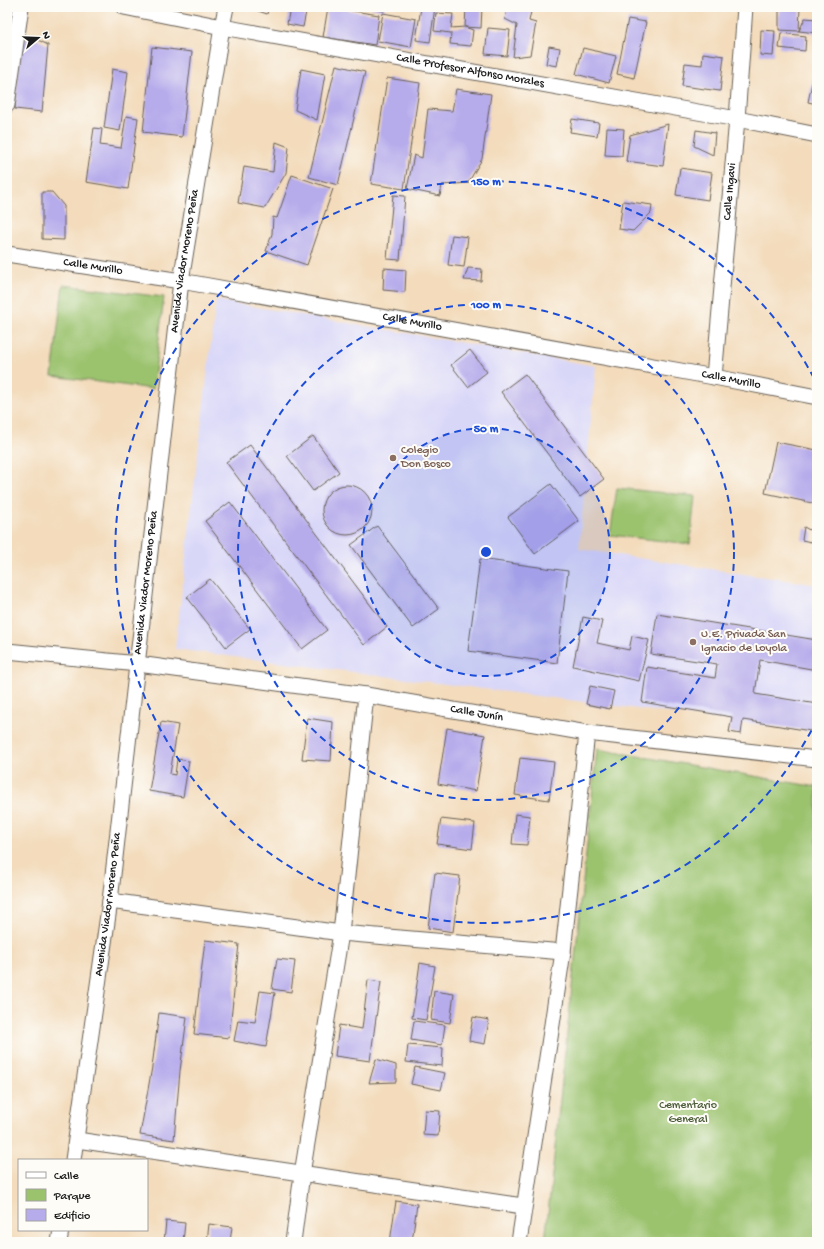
<svg xmlns="http://www.w3.org/2000/svg" width="824" height="1249" viewBox="0 0 824 1249" font-family="'Gochi Hand',sans-serif">
<style>
.built{fill:#d9d7f8}
.green{fill:#9bc36e;stroke:#5c7045}
.building{fill:#b6abeb}
.lines{fill:none;stroke-linecap:round;stroke-linejoin:round}
.minor-casing{stroke:#675f54;stroke-width:17}
.minor{stroke:#fff;stroke-width:15}
.ring{fill:none;stroke:#1d4ed8;stroke-width:2;stroke-dasharray:7 5}
.education-dot{fill:#8d6e63;stroke:#fdfcf7;stroke-width:1.5}
.labels{text-anchor:middle;dominant-baseline:central;stroke-width:4;stroke-linejoin:round;paint-order:stroke}
.street-label{font-size:12px;fill:#1c1c1c;stroke:#fdfcf7}
.education-label{font-size:12px;fill:#785e54;stroke:#fdfcf7;text-anchor:start}
.park-label{font-size:12px;fill:#4f5f3d;stroke:#fdfcf7}
.centre{fill:#1d4ed8;stroke:#fdfcf7;stroke-width:2}
.ring-label{font-size:12px;text-anchor:middle;font-weight:bold;fill:#1d4ed8;stroke:#fdfcf7;stroke-width:4;stroke-linejoin:round;paint-order:stroke}
</style>
<rect width="100%" height="100%" fill="#fdfcf7"/>
<filter id="ink" filterUnits="userSpaceOnUse"><feTurbulence type="fractalNoise" baseFrequency=".025" numOctaves="2"/><feDisplacementMap in="SourceGraphic" scale="8" xChannelSelector="R" yChannelSelector="G"/><feConvolveMatrix kernelMatrix="1 2 1 2 8 2 1 2 1" color-interpolation-filters="sRGB"/></filter>
<filter id="wash" filterUnits="userSpaceOnUse"><feTurbulence type="fractalNoise" baseFrequency=".012" numOctaves="4" result="noise"/><feDisplacementMap in="SourceGraphic" scale="16" xChannelSelector="R" yChannelSelector="G"/><feGaussianBlur stdDeviation="0.9" result="paint"/><feColorMatrix in="noise" values="0 0 0 0 0 0 0 0 0 0 0 0 0 0 0 0 0 1.4 0 .05"/><feComposite in="paint" operator="in"/></filter>
<g filter="url(#wash)">
<rect width="100%" height="100%" fill="#f3dbbb"/>
<polygon class="built" points="216,300 596,366 579,549 817,585 817,732 175,649"/>
<g class="green">
<polygon points="63,285 164,297 153,389 52,376"/>
<polygon points="617,488 695,496 690,544 610,535"/>
<polygon points="597,749 817,787 817,1242 545,1242"/>
</g>
<g id="blocks">
<g class="building">
<polygon points="247,7 269,7 267,14"/>
<polygon points="290,7 307,7 303,27 287,24"/>
<polygon points="328,7 379,15 375,45 323,37"/>
<polygon points="366,7 385,7 384,11"/>
<polygon points="421,7 435,7 430,42 416,40"/>
<polygon points="466,7 482,7 481,28 465,27 473,30 471,46 450,44 451,33 434,31 436,13 453,14 451,28 465,27"/>
<polygon points="519,7 532,7 529,21 536,23 530,55 513,57 517,25 505,19 507,9 518,11"/>
<polygon points="779,7 800,7 799,31 779,30"/>
<polygon points="383,13 416,19 411,47 378,41"/>
<polygon points="805,18 817,19 817,33 799,31"/>
<polygon points="628,19 646,22 634,78 617,74"/>
<polygon points="488,28 510,30 507,56 485,54"/>
<polygon points="761,30 775,31 773,56 760,55"/>
<polygon points="781,33 806,36 805,51 779,48"/>
<polygon points="21,38 38,40 48,45 42,112 15,109"/>
<polygon points="549,46 560,48 557,66 546,64"/>
<polygon points="152,47 192,52 182,137 143,132"/>
<polygon points="583,48 616,56 609,83 576,74"/>
<polygon points="703,53 724,56 720,91 682,86 685,63 702,65"/>
<polygon points="336,65 365,72 338,185 309,177"/>
<polygon points="112,69 128,72 120,131 104,128"/>
<polygon points="301,69 325,74 317,120 295,110"/>
<polygon points="815,69 817,70 817,104 808,102"/>
<polygon points="387,78 420,83 404,189 371,184"/>
<polygon points="456,89 491,94 482,159 468,183 442,185 440,196 407,189 414,155 422,158 428,109 452,111"/>
<polygon points="126,116 138,118 128,189 86,182 94,128 102,129 100,145 121,148"/>
<polygon points="572,119 599,123 597,136 570,132"/>
<polygon points="668,124 663,166 626,161 630,135"/>
<polygon points="607,128 624,129 622,156 605,155"/>
<polygon points="696,130 715,133 713,155 694,146"/>
<polygon points="276,142 289,147 286,173 265,208 238,203 244,167 273,172"/>
<polygon points="680,168 712,173 708,200 676,195"/>
<polygon points="292,175 333,189 307,265 266,251 272,234 273,217 277,218"/>
<polygon points="42,192 52,192 64,206 64,240 42,239"/>
<polygon points="393,195 405,196 400,260 387,259"/>
<polygon points="623,201 652,205 651,213 633,231 619,229"/>
<polygon points="452,235 468,237 464,267 448,265"/>
<polygon points="384,268 406,270 405,292 383,290"/>
<polygon points="468,268 482,269 481,281 464,280"/>
<polygon points="470,350 487,372 468,387 451,365"/>
<polygon points="525,374 604,479 580,497 501,392"/>
<polygon points="313,436 339,472 313,491 287,456"/>
<polygon points="776,442 817,450 817,504 765,493"/>
<polygon points="250,445 387,627 364,645 226,462"/>
<polygon points="551,484 579,521 535,554 508,517"/>
<circle cx="347" cy="510" r="25"/>
<polygon points="230,502 327,630 302,649 205,521"/>
<polygon points="377,526 439,609 413,628 351,545"/>
<polygon points="804,527 813,532 811,542 802,540"/>
<polygon points="480,559 568,571 557,663 468,651"/>
<polygon points="210,579 250,629 226,647 187,597"/>
<polygon points="657,614 817,640 817,670 760,660 755,694 817,704 817,732 743,720 741,734 729,732 732,717 642,702 647,667 715,678 717,664 651,654"/>
<polygon points="583,617 602,621 597,643 629,650 632,636 649,640 639,681 573,666"/>
<polygon points="590,686 614,691 610,709 586,704"/>
<polygon points="307,718 333,722 331,761 302,759"/>
<polygon points="161,722 178,725 170,774 175,775 177,759 189,761 183,797 149,791"/>
<polygon points="447,728 485,735 476,791 438,784"/>
<polygon points="520,758 554,762 549,800 515,795"/>
<polygon points="515,814 530,816 527,845 512,844"/>
<polygon points="441,819 475,823 472,849 437,844"/>
<polygon points="435,873 460,876 453,932 428,928"/>
<polygon points="205,940 239,944 229,1038 194,1034"/>
<polygon points="277,959 295,961 291,992 272,989"/>
<polygon points="420,963 435,966 426,1020 412,1018"/>
<polygon points="368,980 381,982 370,1061 335,1056 339,1025 362,1029"/>
<polygon points="260,991 275,993 266,1047 234,1041 238,1020 255,1022"/>
<polygon points="434,991 454,994 450,1023 431,1020"/>
<polygon points="159,1013 187,1017 180,1071 174,1140 140,1135 152,1067"/>
<polygon points="473,1017 489,1020 485,1044 469,1041"/>
<polygon points="414,1021 445,1025 442,1045 411,1040"/>
<polygon points="408,1045 443,1048 442,1066 406,1062"/>
<polygon points="376,1059 396,1065 396,1082 369,1083"/>
<polygon points="415,1067 445,1073 441,1090 411,1084"/>
<polygon points="425,1110 440,1111 438,1136 423,1135"/>
<polygon points="396,1201 417,1204 412,1242 390,1242"/>
<polygon points="166,1221 185,1223 183,1242 164,1242"/>
<polygon points="209,1224 232,1227 230,1242 207,1242"/>
</g>
</g>
</g>
<g filter="url(#ink)">
<use href="#blocks" fill-opacity="0" stroke="#675f54" stroke-width="1"/>
<g class="lines">
<defs>
<g id="minor">
<path id="s1" d="M124 7 222 27 737 119 817 135"/>
<polyline points="7,105 21,7"/>
<path id="s2" d="M7 254 181 281 714 377 817 397"/>
<path id="s3" d="M714 377 737 119 745 7"/>
<path id="s4" d="M7 651 138 664 366 695 587 733 817 759"/>
<polyline points="110,901 341,933 563,952"/>
<polyline points="77,1140 523,1206"/>
<path id="s5" d="M73 1160 110 901 181 281 222 27 226 7"/>
<polyline points="59,1242 61,1230"/>
<polyline points="293,1242 302,1174 341,933 366,695"/>
<polyline points="519,1242 563,952 587,733"/>
</g>
</defs>
<use href="#minor" class="minor-casing"/>
<use href="#minor" class="minor"/>
</g>
</g>
<circle cx="486" cy="552" r="124" fill="#1d4ed8" fill-opacity=".12"/>
<g class="ring">
<circle cx="486" cy="552" r="124"/>
<circle cx="486" cy="552" r="248"/>
<path d="M817 720A371 371 0 1 1 817 384"/>
</g>
<g class="education-dot">
<circle cx="393" cy="458" r="4"/>
<circle cx="693" cy="642" r="4"/>
</g>
<g class="labels">
<g class="street-label">
<text stroke="none"><textPath href="#s1" startOffset="352">Calle Profesor Alfonso Morales</textPath></text>
<text stroke="none"><textPath href="#s3" startOffset="186">Calle Ingavi</textPath></text>
<text stroke="none"><textPath href="#s5" startOffset="906">Avenida Viador Moreno Peña</textPath></text>
<text stroke="none"><textPath href="#s2" startOffset="87">Calle Murillo</textPath></text>
<text stroke="none"><textPath href="#s2" startOffset="411">Calle Murillo</textPath></text>
<text stroke="none"><textPath href="#s2" startOffset="735">Calle Murillo</textPath></text>
<text stroke="none"><textPath href="#s5" startOffset="582">Avenida Viador Moreno Peña</textPath></text>
<text stroke="none"><textPath href="#s4" startOffset="474">Calle Junín</textPath></text>
<text stroke="none"><textPath href="#s5" startOffset="258">Avenida Viador Moreno Peña</textPath></text>
</g>
<g class="education-label">
<text x="401" y="451">Colegio<tspan x="401" dy="14">Don Bosco</tspan></text>
<text x="701" y="635">U.E. Privada San<tspan x="701" dy="14">Ignacio de Loyola</tspan></text>
</g>
<g class="park-label">
<text x="688" y="1106">Cementario<tspan x="688" dy="14">General</tspan></text>
</g>
</g>
<circle cx="486" cy="552" r="6" class="centre"/>
<g class="ring-label">
<text x="486" y="185">150 m</text>
<text x="486" y="308">100 m</text>
<text x="486" y="432">50 m</text>
</g>
<rect width="824" height="1249" fill="none" stroke="#fdfcf7" stroke-width="24"/>
<rect x="18" y="1159" width="130" height="72" fill="#fdfcf7" stroke="#a3a29f"/>
<rect x="26" y="1172" width="20" height="6" fill="#ffffff" stroke="#a3a29f"/>
<text x="54" y="1179" font-size="12" fill="#1c1c1c">Calle</text>
<rect x="26" y="1189" width="20" height="12" fill="#9bc36e" stroke="#a3a29f"/>
<text x="54" y="1199" font-size="12" fill="#1c1c1c">Parque</text>
<rect x="26" y="1209" width="20" height="12" fill="#b6abeb" stroke="#a3a29f"/>
<text x="54" y="1219" font-size="12" fill="#1c1c1c">Edificio</text>
<g transform="translate(38 38) rotate(71)" stroke="#fdfcf7" stroke-width="3" paint-order="stroke">
<path d="M0-3L7 15L0 10L-7 15Z" fill="#1c1c1c"/>
<text y="-6" font-size="11" font-weight="bold" text-anchor="middle" fill="#1c1c1c">N</text>
</g>
</svg>
